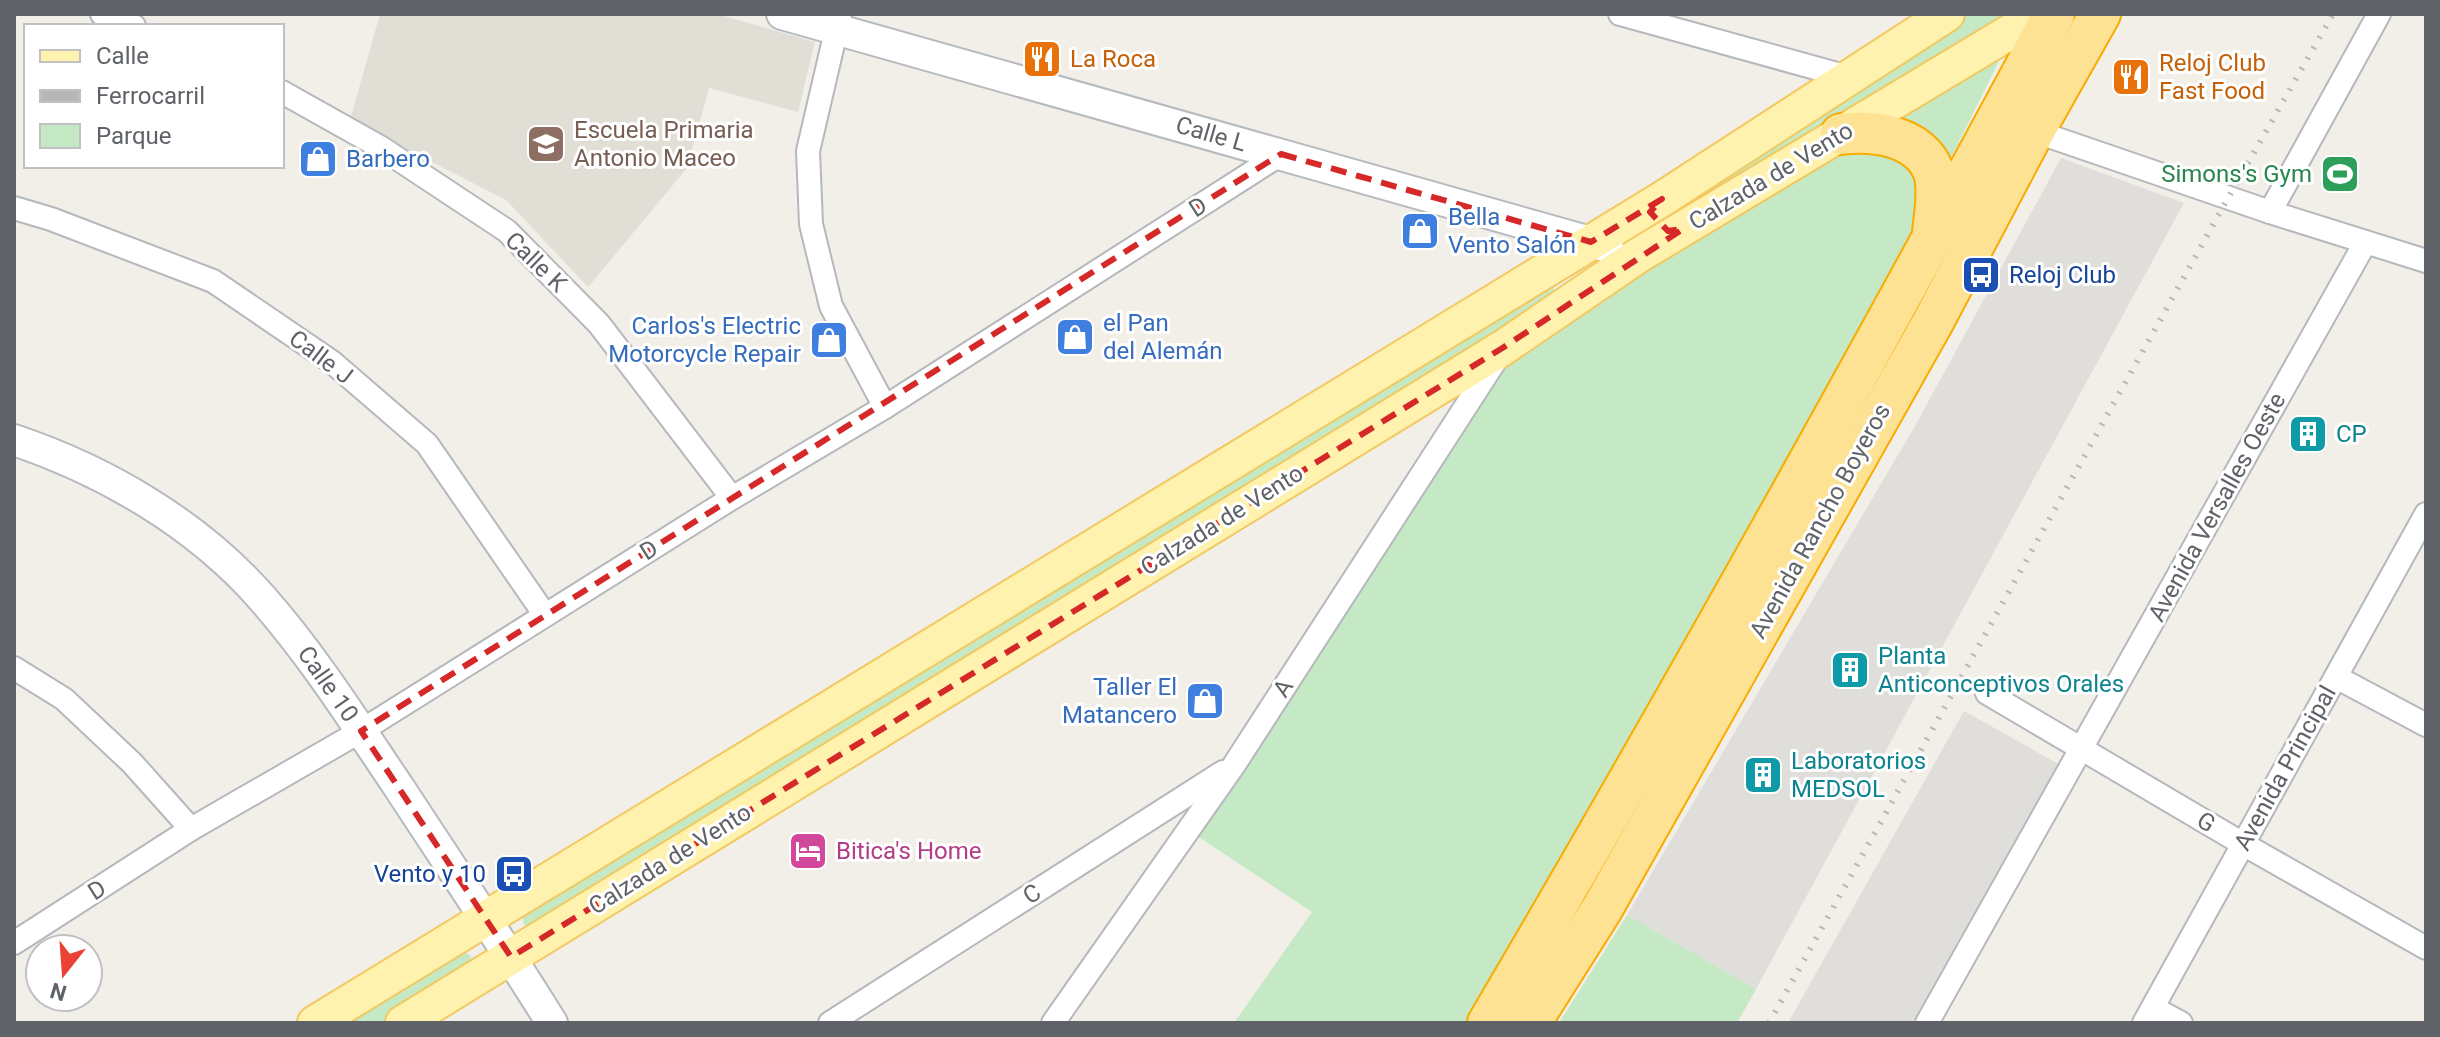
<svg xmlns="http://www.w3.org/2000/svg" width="2440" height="1037" viewBox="0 0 2440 1037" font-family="Roboto,sans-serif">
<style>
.industrial{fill:#e0deda}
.education{fill:#e1ded6}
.green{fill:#c5e8c5}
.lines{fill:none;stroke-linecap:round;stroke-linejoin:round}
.street-casing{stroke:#b5b8bc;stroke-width:26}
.secondary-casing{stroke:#b6babf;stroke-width:34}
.primary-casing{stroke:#f2c960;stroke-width:38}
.highway-casing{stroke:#f9ab00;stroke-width:44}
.street{stroke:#fff;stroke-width:22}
.secondary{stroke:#fff;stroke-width:30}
.primary{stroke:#fff2af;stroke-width:34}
.highway{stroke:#fde293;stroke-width:40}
.rail{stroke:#b6b7b8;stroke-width:6;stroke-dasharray:2 10;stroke-linecap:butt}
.marked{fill:none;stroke:#d62828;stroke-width:6;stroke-dasharray:16 10;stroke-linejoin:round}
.labels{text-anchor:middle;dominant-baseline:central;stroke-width:6;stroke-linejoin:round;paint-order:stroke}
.food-label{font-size:24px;fill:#c56008;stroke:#fff;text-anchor:start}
.education-label{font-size:24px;fill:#785e54;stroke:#fff;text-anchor:start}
.street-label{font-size:24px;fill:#5f6368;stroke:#fff}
.shop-label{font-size:24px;fill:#366cbe;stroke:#fff;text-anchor:start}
.leisure-label{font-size:24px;fill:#27864d;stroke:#fff;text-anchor:end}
.transit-label{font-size:24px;fill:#164399;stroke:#fff;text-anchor:start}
.culture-label{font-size:24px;fill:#0d838f;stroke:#fff;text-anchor:start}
.hotel-label{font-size:24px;fill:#b23c85;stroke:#fff;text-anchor:start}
</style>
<rect width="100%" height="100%" fill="#f1efe8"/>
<g class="industrial">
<polygon points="2061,158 2184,203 1756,989 1627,915 1915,426"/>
<polygon points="1964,711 2062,766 1913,1023 1788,1023"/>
</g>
<polygon class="education" points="380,14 717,14 815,42 798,112 709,88 687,168 588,287 506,200 350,120"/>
<g class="green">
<polygon points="1964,14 2006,14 1898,86 1664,221 1660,217"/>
<polygon points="2005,49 1946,168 1888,116"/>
<polygon points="1841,134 1909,144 1934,217 1470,1023 1234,1023 1312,912 1188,830 1504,347"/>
<polygon points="1560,272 1551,296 1536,312 529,929 523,923 523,912"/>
<polygon points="1627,915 1756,989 1737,1023 1559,1023"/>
<polygon points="460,949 471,956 470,969 385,1023 339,1023"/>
</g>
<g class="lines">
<defs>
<g id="street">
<polyline points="102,14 134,26"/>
<polyline points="840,14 808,151 811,224 831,306 885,407"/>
<polyline points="1620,14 1848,77"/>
<polyline points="282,92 380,147 507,231 599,324 732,498"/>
<polyline points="2034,131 2270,212 2426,261"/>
<polyline points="14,208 51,219 213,281 332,362 427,444 545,615"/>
<polyline points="2270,212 2379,14"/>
<polyline points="14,668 64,699 132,763 191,829"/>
<polyline points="2336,677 2426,725"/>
<polyline points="1987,693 2243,844 2426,948"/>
<polyline points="14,943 191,829 361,731 732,498 885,407 1281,154"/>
<polyline points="2153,1008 2181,1023"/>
<polyline points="830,1023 1223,772"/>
<polyline points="1053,1023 1234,765 1499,355"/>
<polyline points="1927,1023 2365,243"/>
<polyline points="2144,1023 2426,514"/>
</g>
<g id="secondary">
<polyline points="782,14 1608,247"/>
<path d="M14 440C106 471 197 524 262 598 314 657 356 724 400 789 451 867 503 944 552 1023"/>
</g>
<g id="primary">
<polyline points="315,1023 1662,199 1947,14"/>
<polyline points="403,1023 1504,347 1639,255 2040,14"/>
</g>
<g id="highway">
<path d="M1841 134C1873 130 1918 135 1933 170 1940 187 1935 214 1933 232"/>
<path d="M1488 1023C1684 690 1871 354 2054 14"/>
<polyline points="1530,1023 1602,909 1933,322 2034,131 2100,14"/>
</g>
</defs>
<use href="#street" class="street-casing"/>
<use href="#secondary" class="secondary-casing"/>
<use href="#primary" class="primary-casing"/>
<use href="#highway" class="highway-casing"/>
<use href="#street" class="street"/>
<use href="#secondary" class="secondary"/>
<use href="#primary" class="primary"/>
<use href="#highway" class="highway"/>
<polyline class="rail" points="1769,1023 2228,198 2333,14"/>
</g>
<path class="marked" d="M1281 154 1591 242 1662 199 1650 212 1668 231 1683 229 1504 347 511 957 361 731Z"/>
<defs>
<symbol id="restaurant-square" viewBox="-11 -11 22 22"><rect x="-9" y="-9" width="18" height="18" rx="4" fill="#e8710a" stroke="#fff"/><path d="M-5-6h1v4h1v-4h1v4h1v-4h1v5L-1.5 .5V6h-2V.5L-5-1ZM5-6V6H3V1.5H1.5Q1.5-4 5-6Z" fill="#fff"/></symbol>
<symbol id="school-square" viewBox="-11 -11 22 22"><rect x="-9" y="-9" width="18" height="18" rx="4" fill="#8d6e63" stroke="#fff"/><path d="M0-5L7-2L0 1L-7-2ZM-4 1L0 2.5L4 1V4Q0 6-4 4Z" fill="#fff"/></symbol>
<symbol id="shop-square" viewBox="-11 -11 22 22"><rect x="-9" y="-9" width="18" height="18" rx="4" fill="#3f7fe0" stroke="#fff"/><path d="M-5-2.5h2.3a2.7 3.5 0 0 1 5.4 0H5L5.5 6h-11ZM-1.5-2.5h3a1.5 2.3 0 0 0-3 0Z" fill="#fff"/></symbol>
<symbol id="stadium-square" viewBox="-11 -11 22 22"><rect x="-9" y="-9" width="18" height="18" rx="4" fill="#2e9e5b" stroke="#fff"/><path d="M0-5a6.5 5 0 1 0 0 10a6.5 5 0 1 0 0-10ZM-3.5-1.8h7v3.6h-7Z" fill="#fff"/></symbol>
<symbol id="bus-square" viewBox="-11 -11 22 22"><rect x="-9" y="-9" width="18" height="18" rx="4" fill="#1a4fb4" stroke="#fff"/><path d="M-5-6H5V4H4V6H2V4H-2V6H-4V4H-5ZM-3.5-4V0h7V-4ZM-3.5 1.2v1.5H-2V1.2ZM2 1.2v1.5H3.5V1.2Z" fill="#fff"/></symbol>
<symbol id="building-square" viewBox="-11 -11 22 22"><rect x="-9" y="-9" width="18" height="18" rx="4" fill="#0f9aa8" stroke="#fff"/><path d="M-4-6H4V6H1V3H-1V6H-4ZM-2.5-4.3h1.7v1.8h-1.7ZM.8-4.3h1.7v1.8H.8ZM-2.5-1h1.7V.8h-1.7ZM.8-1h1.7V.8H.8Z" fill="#fff"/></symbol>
<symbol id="hotel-square" viewBox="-11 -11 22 22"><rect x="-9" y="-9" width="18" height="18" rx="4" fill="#d1479c" stroke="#fff"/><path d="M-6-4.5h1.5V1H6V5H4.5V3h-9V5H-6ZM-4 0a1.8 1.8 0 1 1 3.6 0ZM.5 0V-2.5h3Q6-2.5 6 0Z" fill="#fff"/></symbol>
</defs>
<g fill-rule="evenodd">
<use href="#restaurant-square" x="1020" y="37" width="44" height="44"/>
<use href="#restaurant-square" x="2109" y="55" width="44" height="44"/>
<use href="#school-square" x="524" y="122" width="44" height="44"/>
<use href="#shop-square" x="296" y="137" width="44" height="44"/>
<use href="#stadium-square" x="2318" y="152" width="44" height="44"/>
<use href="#shop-square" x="1398" y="209" width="44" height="44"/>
<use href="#bus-square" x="1959" y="253" width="44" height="44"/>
<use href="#shop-square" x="1053" y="315" width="44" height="44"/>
<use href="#shop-square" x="807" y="318" width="44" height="44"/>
<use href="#building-square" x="2286" y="412" width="44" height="44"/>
<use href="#building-square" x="1828" y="648" width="44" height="44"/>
<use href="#shop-square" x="1183" y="679" width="44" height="44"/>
<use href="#building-square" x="1741" y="753" width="44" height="44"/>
<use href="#hotel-square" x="786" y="829" width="44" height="44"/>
<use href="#bus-square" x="492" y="852" width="44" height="44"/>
</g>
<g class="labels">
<g class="food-label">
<text x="1070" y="59">La Roca</text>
<text x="2159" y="63">Reloj Club<tspan x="2159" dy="28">Fast Food</tspan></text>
</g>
<g class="education-label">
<text x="574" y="130">Escuela Primaria<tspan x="574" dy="28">Antonio Maceo</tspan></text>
</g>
<g class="street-label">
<text transform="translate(1211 134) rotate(16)">Calle L</text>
<text transform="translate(1771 176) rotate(-31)">Calzada de Vento</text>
<text transform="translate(1198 207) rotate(-33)">D</text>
<text transform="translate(536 262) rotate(44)">Calle K</text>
<text transform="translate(321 357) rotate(37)">Calle J</text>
<text transform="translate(2217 507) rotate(-61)">Avenida Versalles Oeste</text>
<text transform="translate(1222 520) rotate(-32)">Calzada de Vento</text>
<text transform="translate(1820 521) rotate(-61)">Avenida Rancho Boyeros</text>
<text transform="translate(649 550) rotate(-32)">D</text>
<text transform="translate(328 684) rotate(55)">Calle 10</text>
<text transform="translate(1283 688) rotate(-57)">A</text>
<text transform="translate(2285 768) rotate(-61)">Avenida Principal</text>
<text transform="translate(2206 822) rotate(31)">G</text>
<text transform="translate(670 859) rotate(-32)">Calzada de Vento</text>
<text transform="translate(97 890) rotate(-33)">D</text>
<text transform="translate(1032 894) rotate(-33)">C</text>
</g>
<g class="shop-label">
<text x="346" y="159">Barbero</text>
<text x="1448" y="217">Bella<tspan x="1448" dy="28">Vento Salón</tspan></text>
<text x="1103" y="323">el Pan<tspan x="1103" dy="28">del Alemán</tspan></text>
<text x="801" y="326" text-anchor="end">Carlos's Electric<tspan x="801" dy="28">Motorcycle Repair</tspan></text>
<text x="1177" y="687" text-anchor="end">Taller El<tspan x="1177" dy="28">Matancero</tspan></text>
</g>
<g class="leisure-label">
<text x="2312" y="174">Simons's Gym</text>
</g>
<g class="transit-label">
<text x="2009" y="275">Reloj Club</text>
<text x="486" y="874" text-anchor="end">Vento y 10</text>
</g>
<g class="culture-label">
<text x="2336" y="434">CP</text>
<text x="1878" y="656">Planta<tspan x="1878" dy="28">Anticonceptivos Orales</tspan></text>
<text x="1791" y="761">Laboratorios<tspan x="1791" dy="28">MEDSOL</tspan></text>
</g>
<g class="hotel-label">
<text x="836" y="851">Bitica's Home</text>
</g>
</g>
<rect width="2440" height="1037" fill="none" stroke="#5f6368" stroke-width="32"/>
<rect x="24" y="24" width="260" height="144" fill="#ffffff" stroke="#bfc1c3" stroke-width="2"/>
<rect x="40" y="50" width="40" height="12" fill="#fff2af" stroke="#bfc1c3" stroke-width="2"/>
<text x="96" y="64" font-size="24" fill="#5f6368">Calle</text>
<rect x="40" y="90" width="40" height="12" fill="#b6b7b8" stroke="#bfc1c3" stroke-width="2"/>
<text x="96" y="104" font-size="24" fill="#5f6368">Ferrocarril</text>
<rect x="40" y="124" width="40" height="24" fill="#c5e8c5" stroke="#bfc1c3" stroke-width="2"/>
<text x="96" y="144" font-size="24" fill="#5f6368">Parque</text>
<g transform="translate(64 973) rotate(197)"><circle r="38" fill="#ffffff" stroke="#bfc1c3" stroke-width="2"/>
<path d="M0-6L14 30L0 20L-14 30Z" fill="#ea4335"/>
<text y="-12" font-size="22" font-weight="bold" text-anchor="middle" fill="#5f6368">N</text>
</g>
</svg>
